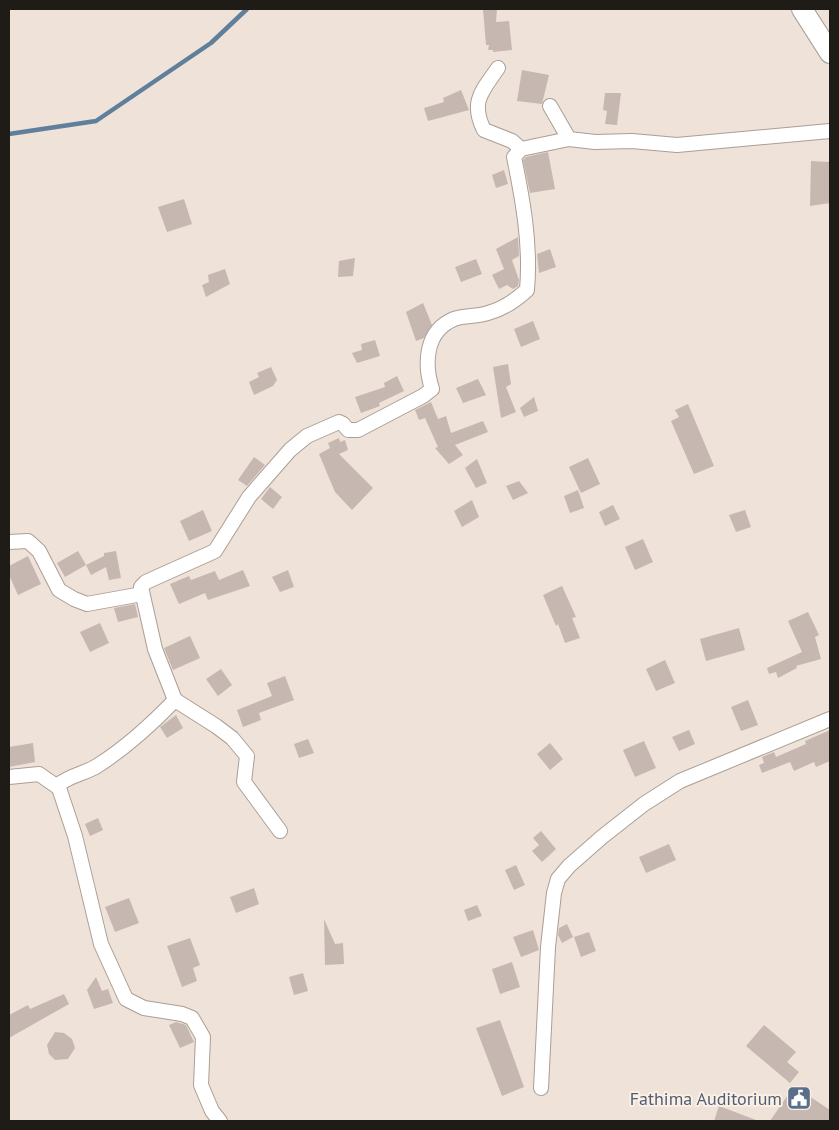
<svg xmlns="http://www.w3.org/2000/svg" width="839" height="1130" viewBox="0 0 839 1130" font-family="'PT Sans',sans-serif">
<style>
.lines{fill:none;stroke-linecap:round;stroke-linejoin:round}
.stream{stroke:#5f7f9b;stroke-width:4.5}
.building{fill:#c6b8b1}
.street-casing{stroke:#aa9f95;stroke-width:16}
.secondary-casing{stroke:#aa9f95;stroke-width:22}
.street{stroke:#fff;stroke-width:14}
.secondary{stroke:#fff;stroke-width:20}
.labels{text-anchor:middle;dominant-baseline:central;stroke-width:4;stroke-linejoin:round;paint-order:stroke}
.service-label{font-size:18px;fill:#4e5e75;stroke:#fcefe5;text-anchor:end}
</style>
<rect width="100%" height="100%" fill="#efe2d8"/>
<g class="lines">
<polyline class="stream" points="9,134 96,121 211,43 247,9"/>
</g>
<g class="building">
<polygon points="483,9 497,9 496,22 509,21 512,50 493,52 493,50 488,50 489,45 486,45"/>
<polygon points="522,70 549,75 542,104 517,101"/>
<polygon points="461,90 469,110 428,121 424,108 444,102 443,98"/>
<polygon points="605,93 621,93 617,125 605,124 607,111 603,110"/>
<polygon points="548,152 555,189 530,193 523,160 526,157"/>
<polygon points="811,161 830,162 830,203 810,206"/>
<polygon points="504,170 508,184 496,188 492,175"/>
<polygon points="184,199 192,224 167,232 158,207"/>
<polygon points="518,237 519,256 512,260 519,280 518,286 513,289 507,285 499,289 492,275 504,269 496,249"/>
<polygon points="550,249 556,267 539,273 537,254"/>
<polygon points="355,258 353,276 338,277 339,261"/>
<polygon points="476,259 482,274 461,282 455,267"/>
<polygon points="225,269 230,284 206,297 202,285 209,282 208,275"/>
<polygon points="423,303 432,325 424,338 416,341 406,312"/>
<polygon points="533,321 540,339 521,347 514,329"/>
<polygon points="375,340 380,356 357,363 352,353 362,350 361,344"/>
<polygon points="508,364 511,384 506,387 516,412 501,418 493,367"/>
<polygon points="271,367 277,380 273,386 254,395 249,382 259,377 257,373"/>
<polygon points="397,376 404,391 379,403 380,406 361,413 355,397 385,387 384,383"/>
<polygon points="478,379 486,395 463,403 456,388"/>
<polygon points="534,397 538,411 524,417 520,408"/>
<polygon points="431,402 438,419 446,416 451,433 483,421 488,432 455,445 463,455 449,464 435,448 438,447 425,418 419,420 415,410"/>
<polygon points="688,404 714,466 694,474 671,421 679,417 675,410"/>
<polygon points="339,438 340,442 345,440 348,450 339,454 373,488 352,510 335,492 319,454 330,448 328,443"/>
<polygon points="254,457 265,465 247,486 238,480"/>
<polygon points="588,458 600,484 581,493 569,467"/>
<polygon points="477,459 487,483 476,488 465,468"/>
<polygon points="519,481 528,493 513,500 506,486"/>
<polygon points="270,487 282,497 273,509 261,499"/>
<polygon points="578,490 584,508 570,513 564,496"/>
<polygon points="472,500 479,517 462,527 454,511"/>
<polygon points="613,505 620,519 605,526 599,512"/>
<polygon points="203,510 212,531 189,541 180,521"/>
<polygon points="745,510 751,527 736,532 729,515"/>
<polygon points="643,539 653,562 635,570 625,547"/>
<polygon points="78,551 86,565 65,577 57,563"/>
<polygon points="116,551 121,578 109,580 106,567 91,575 86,565 104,556 104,553"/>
<polygon points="28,556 41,584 18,595 9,575 9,566"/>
<polygon points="243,570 250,586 208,600 205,593 179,604 170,584 189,576 191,580 215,571 219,580"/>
<polygon points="288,570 294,587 280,592 272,577"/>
<polygon points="562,586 576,617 572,618 580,638 565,643 558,624 556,626 543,595"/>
<polygon points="135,604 138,617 118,622 114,608"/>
<polygon points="808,612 819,635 815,637 821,659 796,666 797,668 778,678 776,672 769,674 767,668 802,652 788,621"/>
<polygon points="100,623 109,643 90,652 80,632"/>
<polygon points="739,628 745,650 706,661 700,639"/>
<polygon points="190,636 200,658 173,670 164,648"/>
<polygon points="665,660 675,683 656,691 646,669"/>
<polygon points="221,669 232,685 218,696 206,679"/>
<polygon points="285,676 294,700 259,713 261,720 243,727 237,710 272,696 267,683"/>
<polygon points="748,700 758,725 741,731 731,707"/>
<polygon points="176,715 183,728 167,738 160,727"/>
<polygon points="689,730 695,744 679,751 672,737"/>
<polygon points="830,730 830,761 816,767 814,762 794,771 790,762 762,773 759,765 764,763 762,757 774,752 776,757 806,744 805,741"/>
<polygon points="308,739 314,753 299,758 294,744"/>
<polygon points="644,741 656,768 635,777 623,750"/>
<polygon points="33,743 35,762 9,767 9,747"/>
<polygon points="550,743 563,759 550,770 537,754"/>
<polygon points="98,818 103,830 90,836 85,824"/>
<polygon points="541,831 556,849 542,862 532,851 539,845 533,838"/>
<polygon points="669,844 676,860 646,873 639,857"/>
<polygon points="516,865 525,885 514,890 505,870"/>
<polygon points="254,888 259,904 236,913 230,897"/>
<polygon points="129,898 139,923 115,932 105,907"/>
<polygon points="477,905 482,916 468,921 464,910"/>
<polygon points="324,919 335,944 343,943 344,964 325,965"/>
<polygon points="567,924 573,937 562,943 558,935 559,928"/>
<polygon points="533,930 539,950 521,957 513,937"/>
<polygon points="589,932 596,951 581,957 574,937"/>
<polygon points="190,938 200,965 193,968 197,981 182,987 167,946"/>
<polygon points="512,962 520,987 500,994 492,969"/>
<polygon points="303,973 308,991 294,995 289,977"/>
<polygon points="96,977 102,991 108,989 113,1003 94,1009 87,990"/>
<polygon points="64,994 69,1004 9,1038 9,1015 28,1005 30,1009"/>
<polygon points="500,1020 524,1087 502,1096 476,1028"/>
<polygon points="176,1022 186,1025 194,1042 180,1048 169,1025"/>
<polygon points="764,1025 796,1052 787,1062 799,1072 790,1083 746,1046"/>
<polygon points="55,1032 64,1033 72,1039 75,1048 68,1059 55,1060 49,1054 47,1045"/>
<polygon points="794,1086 830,1110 830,1121 770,1121"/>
<polygon points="719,1106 756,1120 756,1121 714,1121"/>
</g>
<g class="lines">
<defs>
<g id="street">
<path d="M498 68C482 91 470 102 484 130L512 141 521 149"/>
<polyline points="550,106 569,139"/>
<polyline points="9,542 28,541 39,551 59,590 74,599 87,604 142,594"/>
<path d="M175 700C150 726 127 747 97 766 84 774 70 775 58 785L75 836 101 944 126 999 144 1008 182 1014 192 1018 203 1037 201 1085 212 1111 220 1121"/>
<polyline points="9,777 39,774 59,788"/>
<path d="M280 831 244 782 247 756 232 738 216 726 175 700 155 649 141 587 146 582 215 551 249 497 290 450 307 436 339 422 343 424 348 430H358L423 396 432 389C424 364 425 331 454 319 464 315 477 317 488 313 503 309 516 300 527 290 531 245 523 201 514 157L521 149 569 139 595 142 632 141 677 145 830 131"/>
<polyline points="541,1088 548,947 554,893 558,879 569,866 602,837 644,804 680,781 830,719"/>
</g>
<polyline id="secondary" points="802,9 830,53"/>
</defs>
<use href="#street" class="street-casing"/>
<use href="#secondary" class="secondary-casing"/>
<use href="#street" class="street"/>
<use href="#secondary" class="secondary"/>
</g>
<defs>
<symbol id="civic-square" viewBox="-11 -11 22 22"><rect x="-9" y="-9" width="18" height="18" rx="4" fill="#5c6f8a" stroke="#fcefe5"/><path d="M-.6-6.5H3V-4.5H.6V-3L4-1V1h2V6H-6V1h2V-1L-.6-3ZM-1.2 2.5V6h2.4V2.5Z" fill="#fff"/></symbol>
</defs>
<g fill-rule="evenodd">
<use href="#civic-square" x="785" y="1084" width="28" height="28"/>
</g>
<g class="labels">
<g class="service-label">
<text x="782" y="1098">Fathima Auditorium</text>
</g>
</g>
<rect width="839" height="1130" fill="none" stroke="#1f1b17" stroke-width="20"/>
</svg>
